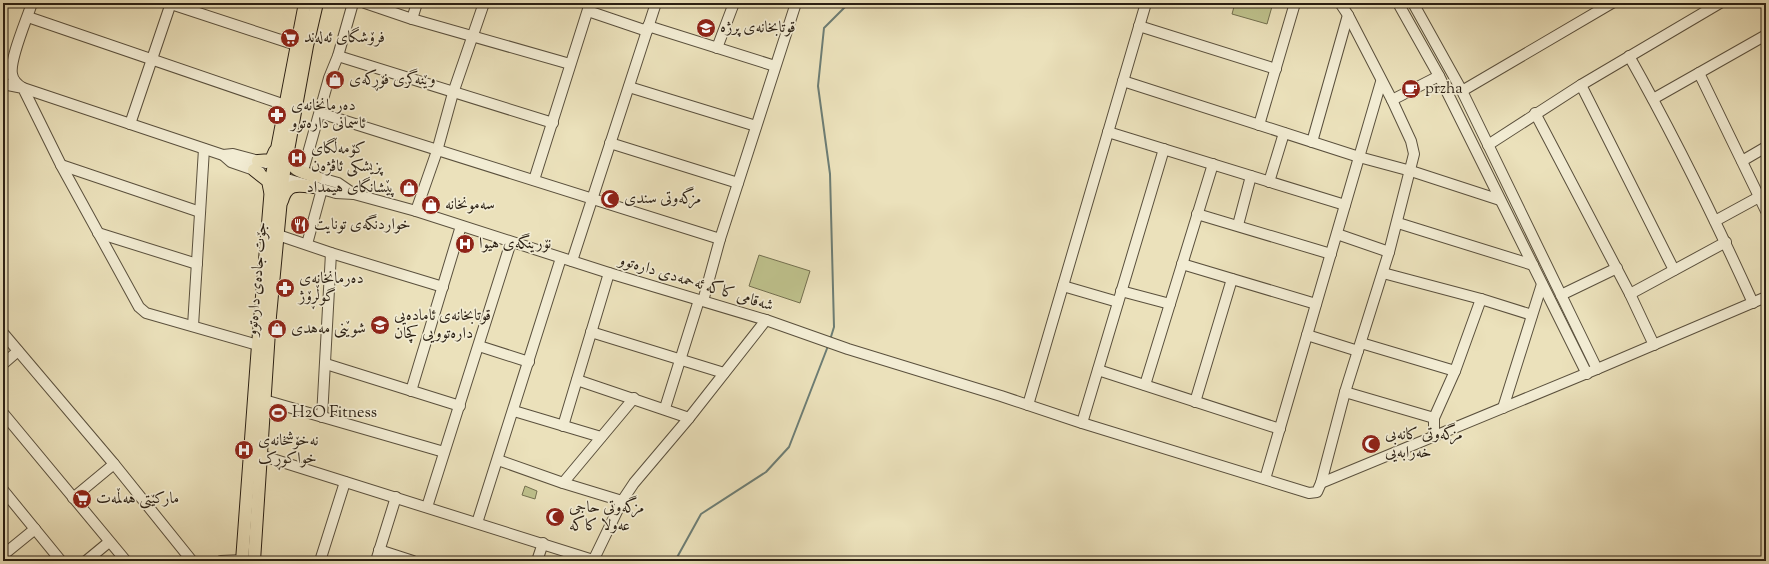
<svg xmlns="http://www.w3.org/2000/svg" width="1769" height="564" viewBox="0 0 1769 564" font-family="'Sorts Mill Goudy',Amiri,serif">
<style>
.green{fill:#bec18c;stroke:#747050}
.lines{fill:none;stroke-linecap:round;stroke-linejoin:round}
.stream{stroke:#6d7d74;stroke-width:2}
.minor-casing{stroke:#5a503d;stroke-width:12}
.major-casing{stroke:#2a1f13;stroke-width:14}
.minor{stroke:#f2ecd3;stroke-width:10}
.major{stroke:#ebe1bb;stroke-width:12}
.labels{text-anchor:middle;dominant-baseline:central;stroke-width:3.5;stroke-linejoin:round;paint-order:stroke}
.poi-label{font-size:16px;fill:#2a1f13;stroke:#f2ecd3;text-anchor:start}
.street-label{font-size:16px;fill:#2a1f13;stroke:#f2ecd3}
</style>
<rect width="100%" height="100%" fill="#ebe1bb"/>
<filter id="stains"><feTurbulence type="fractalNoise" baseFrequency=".005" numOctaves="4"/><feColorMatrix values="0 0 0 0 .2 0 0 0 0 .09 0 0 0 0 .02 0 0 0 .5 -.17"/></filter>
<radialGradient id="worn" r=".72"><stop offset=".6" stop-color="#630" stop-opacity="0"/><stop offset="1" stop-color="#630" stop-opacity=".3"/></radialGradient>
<g class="green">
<polygon points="1235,3 1273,3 1267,24 1232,14"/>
<polygon points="759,255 810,271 800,303 749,286"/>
<polygon points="525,486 537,491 535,499 522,495"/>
</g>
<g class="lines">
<g class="stream">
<polyline points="830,340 834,327 830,174 818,86 824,28 849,3"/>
<polyline points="675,561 701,514 766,472 789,447 828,346"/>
</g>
<defs>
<g id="minor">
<path d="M32 3C27 19 9 60 12 74 13 81 18 85 23 88L223 155 231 162 260 172"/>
<polyline points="168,3 296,45"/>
<polyline points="365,3 412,19 570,64"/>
<polyline points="1398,3 1439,76 1587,374"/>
<polyline points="1413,3 1462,91 1597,369"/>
<polyline points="588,11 647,31"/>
<polyline points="28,17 285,105"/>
<polyline points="412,19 417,3"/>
<polyline points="648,26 775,66"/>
<polyline points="1139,26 1276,69"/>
<polyline points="717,48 734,3"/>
<polyline points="338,56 553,123"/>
<path d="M1629 56C1674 136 1715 219 1753 303"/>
<polyline points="1699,73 1766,211"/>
<polyline points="1123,81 1359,157 1411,171 1500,200"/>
<polyline points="3,84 23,88 61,165 139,307 146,313 258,345"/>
<polyline points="1581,85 1674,270"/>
<polyline points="629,87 756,126"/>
<polyline points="1462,91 1612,3"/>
<polyline points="1653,99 1766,35"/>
<polyline points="1392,100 1439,76"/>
<polyline points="320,113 720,239"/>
<polyline points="1535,113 1630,294 1654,345"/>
<polyline points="130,124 171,3"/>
<polyline points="1259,125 1295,3"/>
<polyline points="1108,132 1345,205"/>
<polyline points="1312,142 1348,15"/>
<polyline points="610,143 738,183"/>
<polyline points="1488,145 1581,85 1720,3"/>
<polyline points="223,155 233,154 266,163"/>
<polyline points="1742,161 1766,147"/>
<polyline points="61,165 200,212"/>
<polyline points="303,171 329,78 338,56 353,3"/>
<polyline points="310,175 338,183 354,194"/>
<polyline points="276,176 336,193 354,194 416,211 609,273 766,320 848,349 1001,396 1082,423 1309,493 1317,492 1321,483 1345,392 1389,252 1414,154 1411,141 1392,100 1348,15 1340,3"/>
<polyline points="534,180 590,3"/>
<polyline points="1269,182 1284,133"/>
<polyline points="416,211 437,151 453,93 484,3"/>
<polyline points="1197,214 1331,254"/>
<polyline points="1715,221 1759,197"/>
<polyline points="1398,223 1533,265"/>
<polyline points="1238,225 1251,176"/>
<polyline points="98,233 197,264"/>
<polyline points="1337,234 1389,252"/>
<polyline points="278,235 331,253 443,287"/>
<polyline points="307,244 322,189"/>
<polyline points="572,261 656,3"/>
<polyline points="1182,264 1316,304"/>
<polyline points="1383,273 1481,299 1532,315"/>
<polyline points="1063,286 1118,302"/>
<polyline points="1121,291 1170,304"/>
<polyline points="1630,294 1726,242"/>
<polyline points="1561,295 1617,268"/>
<polyline points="703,301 720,239 796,3"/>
<polyline points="193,326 204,149"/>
<polyline points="591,332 724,373"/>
<polyline points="3,333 114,464 192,561"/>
<polyline points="1307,335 1358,351"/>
<polyline points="1361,343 1455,371"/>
<polyline points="479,346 529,362"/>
<polyline points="3,364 18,351"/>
<polyline points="326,364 460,406"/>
<polyline points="1098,370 1280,429"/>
<polyline points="577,380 689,418"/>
<polyline points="1145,385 1213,164"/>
<polyline points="411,391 461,226"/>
<polyline points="1345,392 1434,418"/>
<polyline points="264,400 444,452"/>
<polyline points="1195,402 1232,279"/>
<polyline points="1028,405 1146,3"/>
<polyline points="665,408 699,300"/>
<polyline points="1503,408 1542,284"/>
<polyline points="514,411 601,437"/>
<polyline points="3,413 126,561"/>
<polyline points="322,417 331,253"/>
<polyline points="1082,423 1164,149"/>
<polyline points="563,426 609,273"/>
<polyline points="1434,436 1434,418 1455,371 1481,299"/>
<polyline points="260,455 593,560"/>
<polyline points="498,460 563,483 622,501"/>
<polyline points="1265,479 1381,82"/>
<polyline points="563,483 634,398"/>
<polyline points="1321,483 1597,369 1766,297"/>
<polyline points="3,490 61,561"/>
<polyline points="73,498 114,464"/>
<polyline points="427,507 511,242"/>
<polyline points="477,523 561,258"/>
<polyline points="379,550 413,561"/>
<polyline points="3,555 35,529"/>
<polyline points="86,561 109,542"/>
<polyline points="221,561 243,560"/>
<polyline points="320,561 345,482"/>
<polyline points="376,561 396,497"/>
<polyline points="537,561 543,543"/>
<polyline points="593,561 622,501 634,483 689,418 766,320"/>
</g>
<g id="major">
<path d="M290 153C290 172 302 171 316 177"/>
<polyline points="258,161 271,160 275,151"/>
<polyline points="254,170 268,181 270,191"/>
<path d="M282 201C287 183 297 185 313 187"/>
<polyline points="242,561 258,345 272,175 305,3"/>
<polyline points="254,561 270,316 283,178 307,46 317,3"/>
</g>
</defs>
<use href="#minor" class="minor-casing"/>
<use href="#major" class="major-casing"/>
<use href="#minor" class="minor"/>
<use href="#major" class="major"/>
</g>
<defs>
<symbol id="school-disc" viewBox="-11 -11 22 22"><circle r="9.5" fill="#8f2418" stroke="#f2ecd3"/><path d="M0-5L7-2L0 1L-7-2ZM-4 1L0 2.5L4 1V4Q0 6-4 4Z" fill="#fff"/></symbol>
<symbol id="supermarket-disc" viewBox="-11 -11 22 22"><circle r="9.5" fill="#8f2418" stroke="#f2ecd3"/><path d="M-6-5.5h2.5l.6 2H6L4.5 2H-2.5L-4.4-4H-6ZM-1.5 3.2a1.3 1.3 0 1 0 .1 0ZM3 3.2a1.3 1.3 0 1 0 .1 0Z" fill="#fff"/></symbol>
<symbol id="shop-disc" viewBox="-11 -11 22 22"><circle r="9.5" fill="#8f2418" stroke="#f2ecd3"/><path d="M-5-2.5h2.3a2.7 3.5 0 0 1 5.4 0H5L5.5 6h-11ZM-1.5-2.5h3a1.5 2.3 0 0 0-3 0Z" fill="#fff"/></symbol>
<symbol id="cafe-disc" viewBox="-11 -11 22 22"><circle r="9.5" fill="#8f2418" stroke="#f2ecd3"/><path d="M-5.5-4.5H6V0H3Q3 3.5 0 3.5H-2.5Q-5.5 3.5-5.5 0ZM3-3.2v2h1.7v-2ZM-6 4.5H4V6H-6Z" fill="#fff"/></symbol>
<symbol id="pharmacy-disc" viewBox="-11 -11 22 22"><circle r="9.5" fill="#8f2418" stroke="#f2ecd3"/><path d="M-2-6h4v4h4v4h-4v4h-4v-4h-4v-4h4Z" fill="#fff"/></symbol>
<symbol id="hospital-disc" viewBox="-11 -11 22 22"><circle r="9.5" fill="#8f2418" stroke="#f2ecd3"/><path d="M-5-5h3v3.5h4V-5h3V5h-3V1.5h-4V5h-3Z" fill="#fff"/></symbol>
<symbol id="mosque-disc" viewBox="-11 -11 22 22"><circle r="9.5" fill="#8f2418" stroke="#f2ecd3"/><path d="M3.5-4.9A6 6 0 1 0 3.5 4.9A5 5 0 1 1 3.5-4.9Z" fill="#fff"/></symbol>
<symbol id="restaurant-disc" viewBox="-11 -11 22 22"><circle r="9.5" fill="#8f2418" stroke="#f2ecd3"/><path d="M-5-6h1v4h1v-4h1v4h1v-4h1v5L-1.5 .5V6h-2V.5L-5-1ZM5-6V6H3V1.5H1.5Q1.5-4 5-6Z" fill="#fff"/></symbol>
<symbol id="stadium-disc" viewBox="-11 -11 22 22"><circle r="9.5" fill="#8f2418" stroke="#f2ecd3"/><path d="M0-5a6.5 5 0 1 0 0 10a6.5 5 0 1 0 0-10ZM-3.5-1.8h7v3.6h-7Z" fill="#fff"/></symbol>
</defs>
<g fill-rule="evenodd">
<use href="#school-disc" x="695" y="17" width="22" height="22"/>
<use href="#supermarket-disc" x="279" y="27" width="22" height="22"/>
<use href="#shop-disc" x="324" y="69" width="22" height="22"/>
<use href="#cafe-disc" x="1400" y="78" width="22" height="22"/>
<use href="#pharmacy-disc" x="266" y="104" width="22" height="22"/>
<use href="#hospital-disc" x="286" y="147" width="22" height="22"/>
<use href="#shop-disc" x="398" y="177" width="22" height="22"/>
<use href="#mosque-disc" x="599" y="188" width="22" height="22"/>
<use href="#shop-disc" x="420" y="194" width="22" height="22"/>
<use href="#restaurant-disc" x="289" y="214" width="22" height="22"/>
<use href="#hospital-disc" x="454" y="233" width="22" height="22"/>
<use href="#pharmacy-disc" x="274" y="277" width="22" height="22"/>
<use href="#school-disc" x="369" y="314" width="22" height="22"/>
<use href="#shop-disc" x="266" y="318" width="22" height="22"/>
<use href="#stadium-disc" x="267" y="402" width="22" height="22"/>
<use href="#mosque-disc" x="1360" y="433" width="22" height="22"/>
<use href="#hospital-disc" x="233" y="439" width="22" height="22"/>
<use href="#supermarket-disc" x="71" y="488" width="22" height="22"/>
<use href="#mosque-disc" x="544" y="506" width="22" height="22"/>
</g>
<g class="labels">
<g class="poi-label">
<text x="720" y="28">قوتابخانەی پرژە</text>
<text x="304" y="38">فرۆشگای ئەلەند</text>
<text x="349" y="80">وێنەگری فۆڕکەی</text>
<text x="1425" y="89">przha</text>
<text x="291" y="106">دەرمانخانەی<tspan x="291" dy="18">ئاسمانی دارەتوو</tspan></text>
<text x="311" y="149">کۆمەڵگای<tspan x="311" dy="18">پزیشکی ئاڤژەن</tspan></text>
<text x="395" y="188" text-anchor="end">پێشانگای هیمداد</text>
<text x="624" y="199">مزگەوتی سندی</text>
<text x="445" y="205">سەمونخانە</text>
<text x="314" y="225">خواردنگەی تونایت</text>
<text x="479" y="244">نۆرینگەی هیوا</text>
<text x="299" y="279">دەرمانخانەی<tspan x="299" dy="18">گوڵڕۆژ</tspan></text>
<text x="394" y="316">قوتابخانەی ئامادەیی<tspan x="394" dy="18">دارەتوویی کچان</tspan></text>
<text x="291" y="329">شوێنی مەهدی</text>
<text x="292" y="413">H2O Fitness</text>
<text x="1385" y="435">مزگەوتی کانەبی<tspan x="1385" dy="18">خەرابەیی</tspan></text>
<text x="258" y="441">نەخۆشخانەی<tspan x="258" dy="18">خواکوڕک</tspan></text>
<text x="96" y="499">مارکێتی هەڵمەت</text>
<text x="569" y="508">مزگەوتی حاجی<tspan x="569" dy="18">عەولا کاکە</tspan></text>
</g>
<g class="street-label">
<text transform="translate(258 279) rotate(-85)">جۆت جادەی دارەتوو</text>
<text transform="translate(696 284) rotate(17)">شەقامی کاکە ئەحمەدی دارەتوو</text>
</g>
</g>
<rect width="1769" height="564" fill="none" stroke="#ebe1bb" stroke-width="16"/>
<rect x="4" y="4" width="1761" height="556" fill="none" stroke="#2a1f13" stroke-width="2"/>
<rect x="8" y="8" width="1753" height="548" fill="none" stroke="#2a1f13"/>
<rect width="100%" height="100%" filter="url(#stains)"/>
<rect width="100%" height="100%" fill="url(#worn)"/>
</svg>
